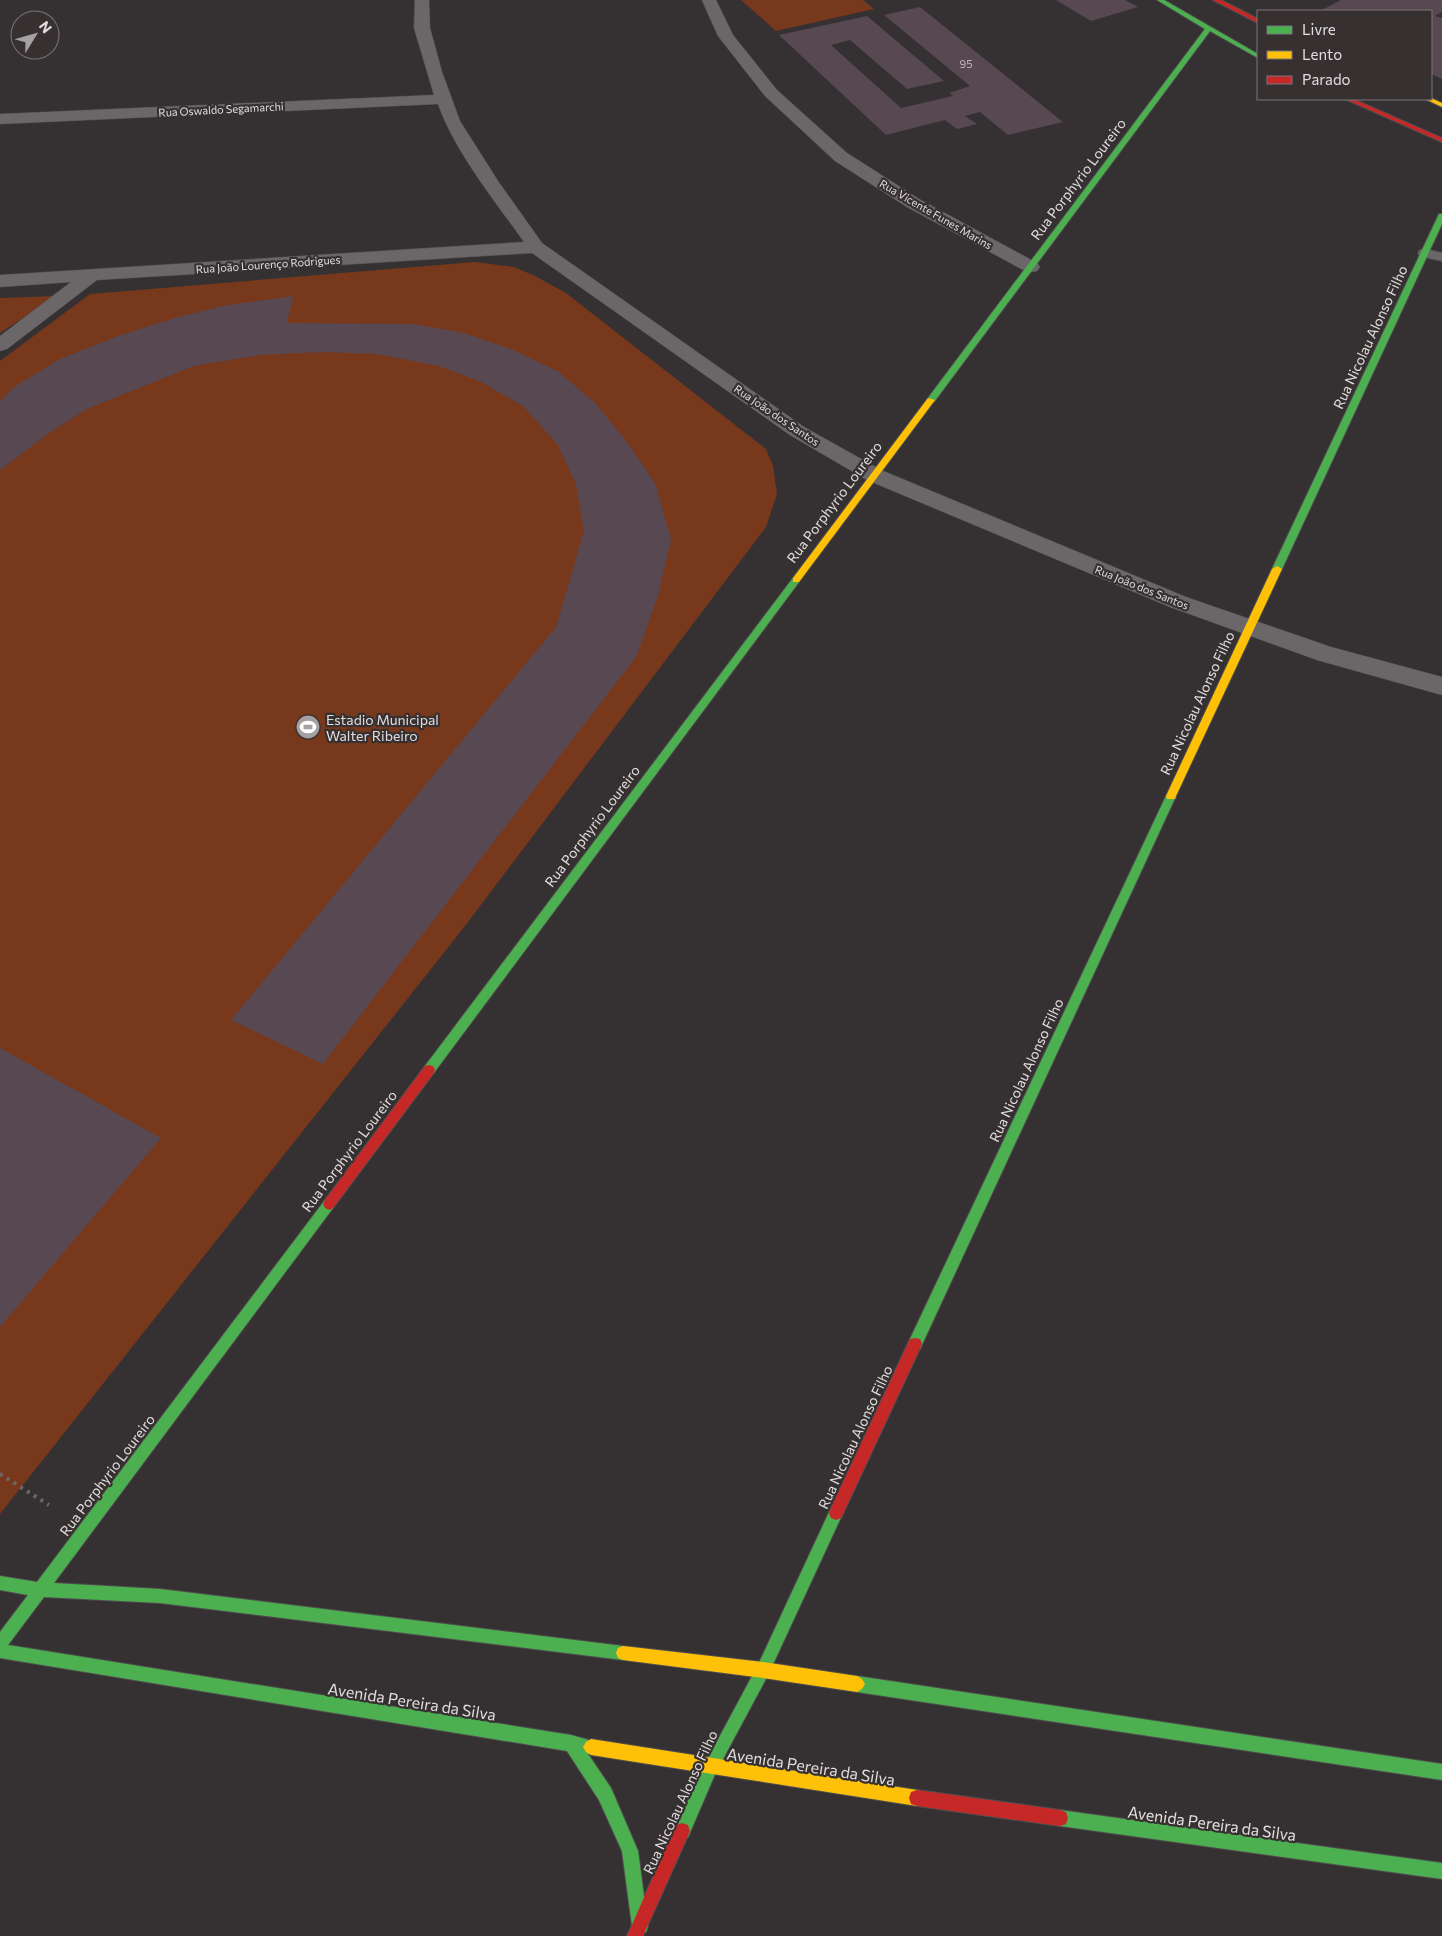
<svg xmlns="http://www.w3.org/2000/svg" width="1442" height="1936" viewBox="0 0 1442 1936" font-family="Commissioner,sans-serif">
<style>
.green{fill:#78381c}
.building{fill:#574852}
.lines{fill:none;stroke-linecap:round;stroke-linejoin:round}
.lane-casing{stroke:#504d4e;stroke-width:2}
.street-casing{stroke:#504d4e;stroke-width:1}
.fast-casing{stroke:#504d4e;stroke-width:2}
.slow-casing{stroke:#504d4e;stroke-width:2}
.jam-casing{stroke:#504d4e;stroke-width:2}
.path{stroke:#6c6869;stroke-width:4;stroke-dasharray:3 5;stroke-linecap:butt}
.lane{fill:#6b6768;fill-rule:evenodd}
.street{fill:#6b6768;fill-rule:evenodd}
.fast{fill:#4caf50;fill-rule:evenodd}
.slow{fill:#ffc107;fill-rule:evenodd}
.jam{fill:#c62828;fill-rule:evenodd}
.labels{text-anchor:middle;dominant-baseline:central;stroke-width:4.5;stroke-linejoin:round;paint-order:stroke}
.number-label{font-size:11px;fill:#beb8bb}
.far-street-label{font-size:11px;fill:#e1ddde;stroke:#363031}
.street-label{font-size:14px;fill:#e1ddde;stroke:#363031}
.poi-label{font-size:14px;fill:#e1ddde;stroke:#363031;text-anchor:start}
.near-street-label{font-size:16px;fill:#e1ddde;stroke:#363031}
</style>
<rect width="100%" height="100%" fill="#353132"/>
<g class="green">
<polygon points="741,0 863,0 874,9 776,31"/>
<polygon points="475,262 514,267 535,276 566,293 766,449 773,466 777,494 766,527 465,926 0,1514 0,361 90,294"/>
<polygon points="57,296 0,333 0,298"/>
</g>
<g class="building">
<polygon points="1056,0 1125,0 1138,7 1091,21"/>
<polygon points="1341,0 1442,0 1442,12 1435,16 1442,18 1442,79 1431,74 1431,11 1320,11"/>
<polygon points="920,7 1063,122 1008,135 980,112 965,116 977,124 957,129 945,120 886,135 779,35 867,16 944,81 907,89 850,40 831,45 901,108 953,96 949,93 970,86 884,15"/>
<polygon points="293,296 287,323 412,324 464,333 511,349 559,372 596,404 627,442 655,483 671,539 658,596 636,657 323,1064 231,1020 556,627 584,531 576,484 558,445 523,406 481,382 439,366 376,354 323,352 260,355 194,366 87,409 49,433 0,470 0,401 14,387 60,359 121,335 178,317 223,306"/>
<polygon points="0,1048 161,1138 0,1327"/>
</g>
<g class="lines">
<defs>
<polygon id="lane" points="1425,249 1442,253 1442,261 1420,256 1418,253 1420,250"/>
<g id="street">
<path d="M415 0H429L430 28 442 72 460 121 498 181 542 243 804 427 881 470 1186 597 1331 647 1442 677V695L1317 660 1170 607 867 480 790 435 532 253 97 280 7 349 0 351V336L71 282 0 287V275L524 242C495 201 455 152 438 104L0 124V114L434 95 414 28Z"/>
<polygon points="702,0 716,0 733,35 777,90 847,153 919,199 1037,263 1040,267 1037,271 1031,272 1025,271 907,207 835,161 765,96 718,36"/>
</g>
<g id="fast">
<polygon points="1157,0 1164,0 1258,54 1258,58 1210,31 934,402 928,402 928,398 1205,29"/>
<polygon points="1439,214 1442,214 1442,224 1282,569 1277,572 1274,571 1272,569"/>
<polygon points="796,577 799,578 799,582 433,1074 429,1075 425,1074 423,1070 425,1066 793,578"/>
<polygon points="1171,792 1176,796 920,1349 915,1350 910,1349 908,1344 910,1339 1166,796"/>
<polygon points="329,1198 333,1200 335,1204 333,1208 54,1583 160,1589 623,1646 628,1648 630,1653 628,1658 623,1660 160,1603 44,1597 8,1645 571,1735 596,1742 599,1747 596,1752 588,1754 611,1788 638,1851 648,1926 646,1932 640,1934 634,1932 632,1926 622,1851 599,1800 567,1751 0,1658 0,1632 28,1595 0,1590 0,1576 37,1582 325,1200"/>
<polygon points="836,1506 841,1508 843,1513 768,1675 716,1772 688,1837 682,1839 676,1837 674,1831 706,1762 758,1665 831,1508"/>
<polygon points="857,1676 1442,1764 1442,1780 857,1692 852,1689 849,1684 852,1679"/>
<polygon points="1060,1810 1442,1863 1442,1879 1060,1826 1054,1824 1052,1818 1054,1812"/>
</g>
<g id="slow">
<polygon points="1431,98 1442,103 1442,107 1425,99"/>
<polygon points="928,398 935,400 799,582 793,582 793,578"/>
<polygon points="1277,566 1282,569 1176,796 1175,799 1167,799 1166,796 1272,569"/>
<polygon points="623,1646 763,1662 857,1676 862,1679 865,1684 862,1689 857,1692 763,1678 623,1660 618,1658 616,1653 618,1648"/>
<polygon points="591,1739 917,1790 923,1792 925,1798 923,1804 917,1806 591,1755 586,1752 583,1747 586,1742"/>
</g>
<g id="jam">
<polygon points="1213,0 1221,0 1258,19 1258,23"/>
<polygon points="1345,99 1353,99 1442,138 1442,142"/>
<polygon points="429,1065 433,1066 435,1070 433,1074 333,1208 329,1210 325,1208 323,1204 325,1200 425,1066"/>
<polygon points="915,1338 920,1339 922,1344 841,1518 836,1520 831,1518 829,1513 831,1508 910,1339"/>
<polygon points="917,1790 1060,1810 1066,1812 1068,1818 1066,1824 1060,1826 917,1806 911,1804 909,1798 911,1792"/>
<polygon points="682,1823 688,1825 690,1831 643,1936 627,1936 676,1825"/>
</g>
</defs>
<use href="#lane" class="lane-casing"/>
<use href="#street" class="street-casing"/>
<use href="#fast" class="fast-casing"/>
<use href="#slow" class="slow-casing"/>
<use href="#jam" class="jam-casing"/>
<polyline class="path" points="0,1474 49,1505"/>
<use href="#lane" class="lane"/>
<use href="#street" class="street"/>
<use href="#fast" class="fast"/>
<use href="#slow" class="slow"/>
<use href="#jam" class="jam"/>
</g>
<defs>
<symbol id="stadium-disc" viewBox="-11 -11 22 22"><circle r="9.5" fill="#a5a1a2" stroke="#363031"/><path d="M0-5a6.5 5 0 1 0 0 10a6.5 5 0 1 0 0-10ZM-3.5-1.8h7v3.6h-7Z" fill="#fff"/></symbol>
</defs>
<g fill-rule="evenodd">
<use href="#stadium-disc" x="294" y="713" width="28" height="28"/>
</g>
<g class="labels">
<g class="number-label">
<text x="966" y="63">95</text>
</g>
<g class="far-street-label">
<text transform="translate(221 109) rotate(-3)">Rua Oswaldo Segamarchi</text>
<text transform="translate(936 214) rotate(30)">Rua Vicente Funes Marins</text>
<text transform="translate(268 264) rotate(-4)">Rua João Lourenço Rodrigues</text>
<text transform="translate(777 415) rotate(34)">Rua João dos Santos</text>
<text transform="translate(1142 587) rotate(22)">Rua João dos Santos</text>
</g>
<g class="street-label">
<text transform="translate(1078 179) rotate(-53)">Rua Porphyrio Loureiro</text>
<text transform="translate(1370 337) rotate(-65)">Rua Nicolau Alonso Filho</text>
<text transform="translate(834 502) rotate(-53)">Rua Porphyrio Loureiro</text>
<text transform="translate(1197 703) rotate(-65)">Rua Nicolau Alonso Filho</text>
<text transform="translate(592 826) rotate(-53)">Rua Porphyrio Loureiro</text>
<text transform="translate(1026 1070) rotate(-65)">Rua Nicolau Alonso Filho</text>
<text transform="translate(349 1151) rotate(-53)">Rua Porphyrio Loureiro</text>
<text transform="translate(855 1437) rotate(-65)">Rua Nicolau Alonso Filho</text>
<text transform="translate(107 1475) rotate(-53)">Rua Porphyrio Loureiro</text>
<text transform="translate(680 1802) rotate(-65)">Rua Nicolau Alonso Filho</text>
</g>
<g class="poi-label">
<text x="326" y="719">Estadio Municipal<tspan x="326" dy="16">Walter Ribeiro</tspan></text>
</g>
<g class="near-street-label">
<text transform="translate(412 1701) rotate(9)">Avenida Pereira da Silva</text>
<text transform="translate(811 1766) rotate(9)">Avenida Pereira da Silva</text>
<text transform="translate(1212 1823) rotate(8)">Avenida Pereira da Silva</text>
</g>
</g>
<rect x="1257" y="10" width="175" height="90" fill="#363031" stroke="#7a7576"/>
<rect x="1267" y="26" width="25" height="8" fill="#4caf50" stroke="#7a7576"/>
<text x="1302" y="35" font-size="15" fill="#e1ddde">Livre</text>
<rect x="1267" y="51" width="25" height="8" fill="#ffc107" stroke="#7a7576"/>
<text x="1302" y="60" font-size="15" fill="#e1ddde">Lento</text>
<rect x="1267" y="76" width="25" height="8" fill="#c62828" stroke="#7a7576"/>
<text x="1302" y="85" font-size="15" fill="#e1ddde">Parado</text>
<g transform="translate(35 35) rotate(53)"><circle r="24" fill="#363031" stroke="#7a7576"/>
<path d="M0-4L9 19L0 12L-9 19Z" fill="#a5a1a2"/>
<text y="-8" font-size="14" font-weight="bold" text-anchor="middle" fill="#e1ddde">N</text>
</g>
</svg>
